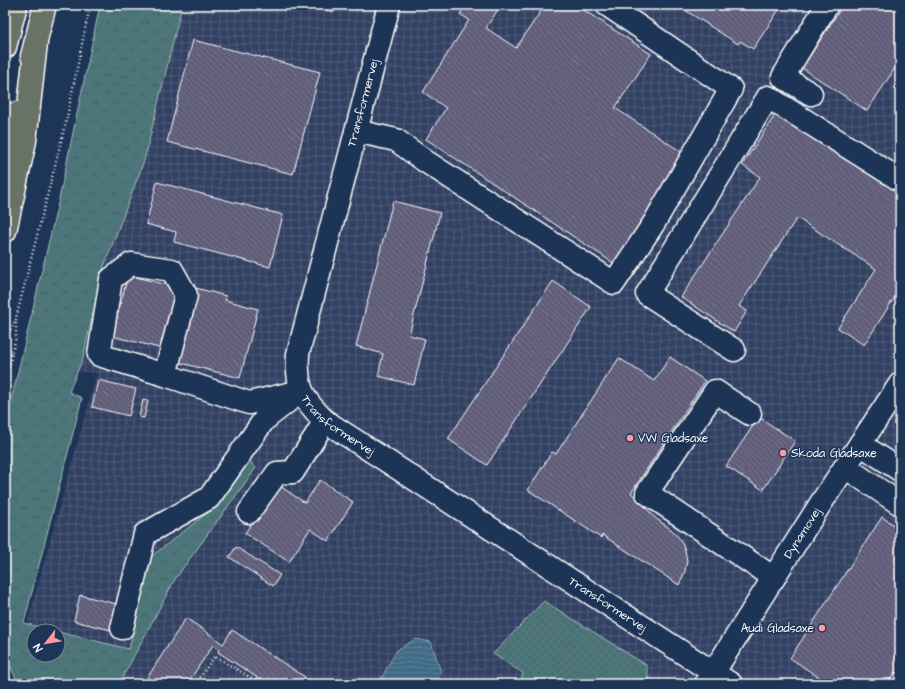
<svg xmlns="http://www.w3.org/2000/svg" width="905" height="689" viewBox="0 0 905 689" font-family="'Architects Daughter',sans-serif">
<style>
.industrial{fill:url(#industrial-grid)}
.forest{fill:url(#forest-crowns);stroke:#a6babc}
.park{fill:url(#park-dots);stroke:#a6babc}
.water{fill:url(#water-rules);stroke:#8ca6b6}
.building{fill:url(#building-back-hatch);stroke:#fff}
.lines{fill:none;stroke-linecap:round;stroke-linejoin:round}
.minor-casing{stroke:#fff;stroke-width:25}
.highway-casing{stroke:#fff;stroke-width:25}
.path{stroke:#fff;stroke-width:2.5;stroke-dasharray:1 3;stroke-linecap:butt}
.minor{stroke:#1d3557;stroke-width:22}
.highway{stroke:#697266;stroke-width:22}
.poi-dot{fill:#ff9aa2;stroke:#1d3557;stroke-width:1.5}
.labels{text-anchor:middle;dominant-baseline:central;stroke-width:3;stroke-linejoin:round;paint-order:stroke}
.street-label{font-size:12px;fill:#fff;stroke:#1d3557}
.poi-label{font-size:12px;fill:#fff;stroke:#1d3557;text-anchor:start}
</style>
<defs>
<pattern id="industrial-grid" width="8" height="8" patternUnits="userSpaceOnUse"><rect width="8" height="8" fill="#314162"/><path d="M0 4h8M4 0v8" fill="none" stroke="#505e7a"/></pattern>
<pattern id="forest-crowns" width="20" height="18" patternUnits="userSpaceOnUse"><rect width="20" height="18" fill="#4e767a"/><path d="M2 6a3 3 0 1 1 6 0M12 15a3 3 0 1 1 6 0" fill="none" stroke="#4d5d5e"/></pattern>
<pattern id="park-dots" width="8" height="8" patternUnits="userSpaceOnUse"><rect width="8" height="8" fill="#4e767a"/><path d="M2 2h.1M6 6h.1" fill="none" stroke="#4d5d5e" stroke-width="1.8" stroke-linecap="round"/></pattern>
<pattern id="water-rules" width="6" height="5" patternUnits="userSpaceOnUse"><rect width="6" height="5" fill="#3f6a86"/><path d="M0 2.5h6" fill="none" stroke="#5c8098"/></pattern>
<pattern id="building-back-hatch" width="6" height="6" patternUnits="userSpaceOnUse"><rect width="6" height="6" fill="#615d7a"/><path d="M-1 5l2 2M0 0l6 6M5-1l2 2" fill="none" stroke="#79758e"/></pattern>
</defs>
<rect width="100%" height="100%" fill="#1d3557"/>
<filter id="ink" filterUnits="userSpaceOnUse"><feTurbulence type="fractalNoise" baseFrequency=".025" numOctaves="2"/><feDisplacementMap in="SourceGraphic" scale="8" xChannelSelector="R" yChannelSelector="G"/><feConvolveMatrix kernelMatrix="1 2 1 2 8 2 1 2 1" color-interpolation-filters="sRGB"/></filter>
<g filter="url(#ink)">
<polygon class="industrial" points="138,5 900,5 900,684 53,684 58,655 58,631 34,631 28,620 97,373 65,370"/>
<polygon class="forest" points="100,5 182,5 144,161 103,269 83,358 69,392 82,398 24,623 54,631 34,631 34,655 58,655 58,632 129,649 152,556 215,507 246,457 256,468 175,579 119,684 26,684 16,679 5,654 5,426 59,199"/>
<polygon class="park" points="544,601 646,665 650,684 520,684 523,673 493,654"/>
<polygon class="water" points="416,639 431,642 441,672 435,684 378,684 397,650"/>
<g class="building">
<polygon points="309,5 336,5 334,12"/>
<polygon points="466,5 501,5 486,28 516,48 545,5 576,5 651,54 615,108 689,157 618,266 426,139 446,108 423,92 469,20 460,14"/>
<polygon points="677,5 782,5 753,49 740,41 738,44"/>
<polygon points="843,5 900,5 900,63 899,62 867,111 802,68"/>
<polygon points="193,40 320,72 293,174 167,142"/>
<polygon points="779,109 900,188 900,289 864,345 838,328 876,269 797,218 739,306 747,311 734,332 681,297 760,177 742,165"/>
<polygon points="157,182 283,215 270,267 174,242 176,232 146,224"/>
<polygon points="393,201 440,213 409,335 425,339 414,385 378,376 383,354 356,346"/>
<polygon points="128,275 179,288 163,349 112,336"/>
<polygon points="553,281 591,307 487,465 448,439"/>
<polygon points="196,288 226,296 225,300 258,309 240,378 177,362"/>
<polygon points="670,357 705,381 631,493 637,498 655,518 672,530 680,539 685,550 687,561 685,571 679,585 602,535 601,538 528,490 552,452 556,454 619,358 654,381"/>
<polygon points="98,380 136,389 129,416 92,407"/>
<polygon points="143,400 148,401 144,418 139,417"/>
<polygon points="759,417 795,441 763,490 726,466"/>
<polygon points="320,480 353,502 328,541 310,529 289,562 245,533 277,484 305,503"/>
<polygon points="882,517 900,529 900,675 895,672 887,684 829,684 790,658"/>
<polygon points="236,547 280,575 273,586 229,557"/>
<polygon points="80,595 125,606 119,632 74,621"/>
<polygon points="186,618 217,639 217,640 223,644 232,630 305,677 301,684 267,684 218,652 219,650 213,645 187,684 155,684 147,678"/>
</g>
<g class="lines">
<defs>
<g id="minor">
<path id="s1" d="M389 5 298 354C296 386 302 399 325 421L731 684"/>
<polyline points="811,94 783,77 827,5"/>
<polyline points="356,131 396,140 425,161 614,283 654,223 731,89 607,5"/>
<polyline points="734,350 647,294 768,97 900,180"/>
<polyline points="165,375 99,355 111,279 131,264 172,270 186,295 165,375 249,403 301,391"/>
<polyline points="750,414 715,391 647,493 774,578"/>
<polyline points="860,444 900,470"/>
<polyline points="845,467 900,504"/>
<polyline points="249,512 277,473 293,472 325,421"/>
<polyline points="122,628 145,534 209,498 264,420 297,394"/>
<path id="s2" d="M706 684 821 503 900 384"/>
</g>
<g id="highway">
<polyline points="5,47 16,5"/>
<polyline points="32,56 45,5"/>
<polyline points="5,158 17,113"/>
<polyline points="5,231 25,141 36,43"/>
</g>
</defs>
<use href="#minor" class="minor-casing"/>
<use href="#highway" class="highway-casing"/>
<g class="path">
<polyline points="5,345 8,335 16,319"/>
<polyline points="5,383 16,337 16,318 66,122 90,5"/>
<polyline points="195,684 215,656 261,684"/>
</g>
<use href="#minor" class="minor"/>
<use href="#highway" class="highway"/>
</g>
</g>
<g class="poi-dot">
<circle cx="630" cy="438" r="4"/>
<circle cx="783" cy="453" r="4"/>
<circle cx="822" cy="628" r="4"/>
</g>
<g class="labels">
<g class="street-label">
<text transform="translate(363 103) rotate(-75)">Transformervej</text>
<text stroke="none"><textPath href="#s1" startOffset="449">Transformervej</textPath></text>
<text stroke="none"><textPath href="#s2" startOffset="179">Dynamovej</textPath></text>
<text stroke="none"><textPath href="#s1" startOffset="773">Transformervej</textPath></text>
</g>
<g class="poi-label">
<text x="638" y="438">VW Gladsaxe</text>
<text x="791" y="453">Skoda Gladsaxe</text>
<text x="814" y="628" text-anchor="end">Audi Gladsaxe</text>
</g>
</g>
<rect width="905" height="689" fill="none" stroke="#1d3557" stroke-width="20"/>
<rect x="10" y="10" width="885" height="669" fill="none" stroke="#fff" stroke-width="1.5" filter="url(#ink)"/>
<g transform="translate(46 643) rotate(239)"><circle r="19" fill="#1d3557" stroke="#77869a"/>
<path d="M0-3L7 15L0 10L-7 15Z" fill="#ff9aa2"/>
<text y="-6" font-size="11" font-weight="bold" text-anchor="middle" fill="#ffffff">N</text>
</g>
</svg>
